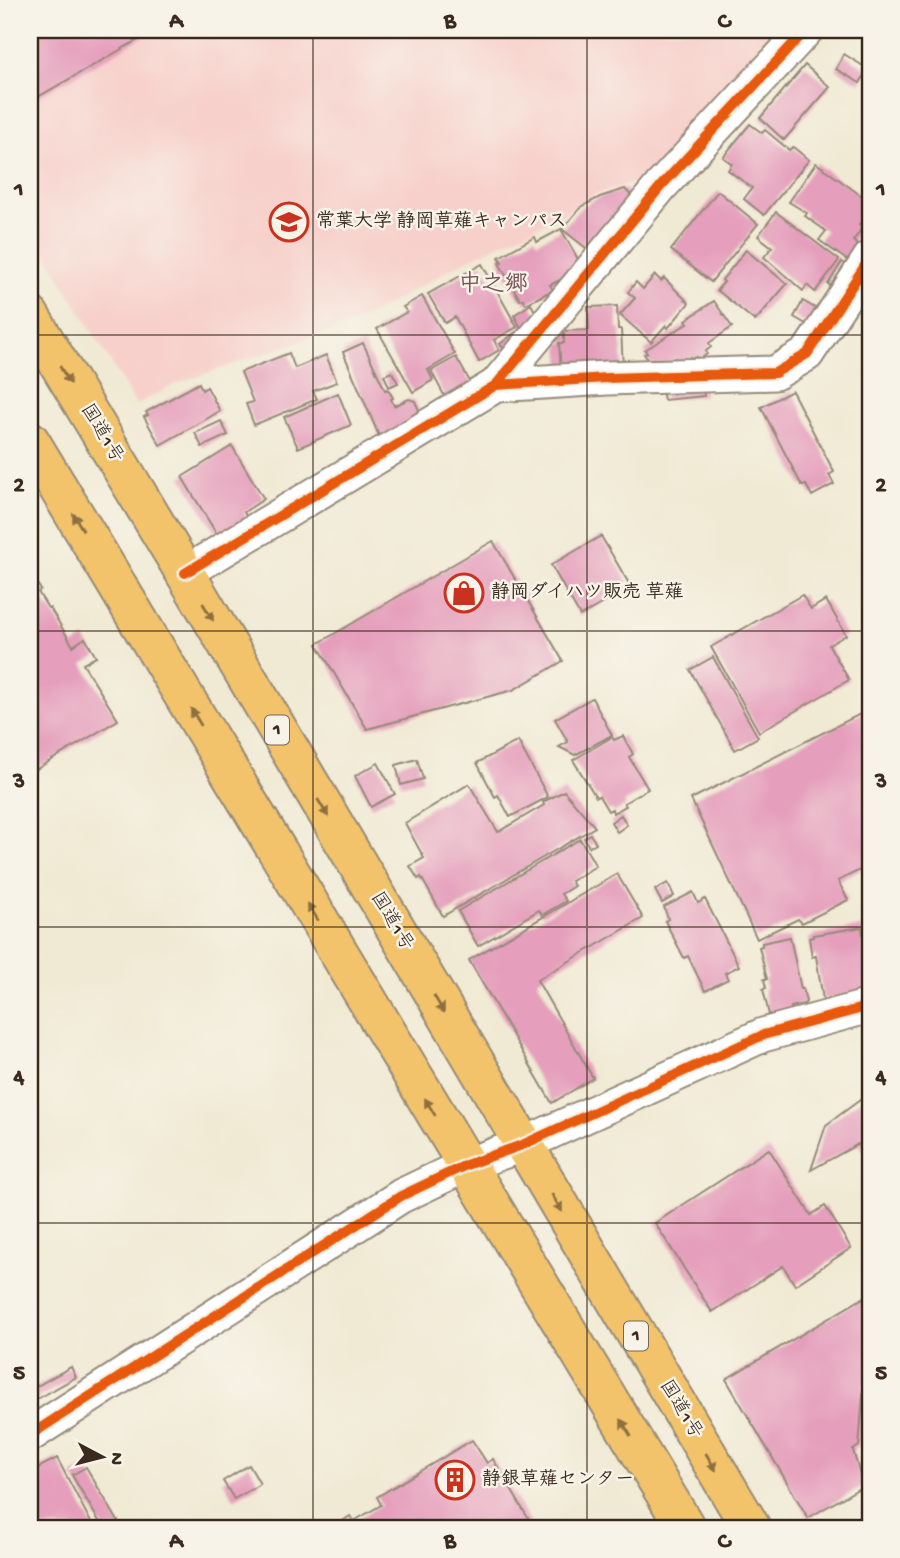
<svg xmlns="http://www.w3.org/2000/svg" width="900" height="1558" viewBox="0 0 900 1558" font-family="'Gochi Hand','Klee One',sans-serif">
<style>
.built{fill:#f7d0cb}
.building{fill:#e59ebb}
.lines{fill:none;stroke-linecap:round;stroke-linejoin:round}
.street-casing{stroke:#968a79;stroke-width:37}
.highway-casing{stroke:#968a79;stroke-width:42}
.street{stroke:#fff;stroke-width:33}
.highway{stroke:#f2c36a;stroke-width:38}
.cycleway-casing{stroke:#f7f3e8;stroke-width:15}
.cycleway{stroke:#e8590c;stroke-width:10}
.oneway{fill:#8d6f40}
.grid{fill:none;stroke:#3b2a1e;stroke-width:2;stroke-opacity:0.55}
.labels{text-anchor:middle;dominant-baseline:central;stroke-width:5;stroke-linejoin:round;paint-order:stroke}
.shield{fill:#f7f3e8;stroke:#73665b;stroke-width:2}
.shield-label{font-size:18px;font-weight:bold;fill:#3b2a1e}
.poi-label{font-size:19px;font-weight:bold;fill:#3b2a1e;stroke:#f7f3e8;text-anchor:start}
.street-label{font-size:19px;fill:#3b2a1e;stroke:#f7f3e8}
.quarter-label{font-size:23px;font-weight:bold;fill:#765355;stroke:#f7f3e8}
.neatline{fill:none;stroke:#3b2a1e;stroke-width:2.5}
.grid-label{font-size:23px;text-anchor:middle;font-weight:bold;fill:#3b2a1e}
</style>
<rect width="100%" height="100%" fill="#f7f3e8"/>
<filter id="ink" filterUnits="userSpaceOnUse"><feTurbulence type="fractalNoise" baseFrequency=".0143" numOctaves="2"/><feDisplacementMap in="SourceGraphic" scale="14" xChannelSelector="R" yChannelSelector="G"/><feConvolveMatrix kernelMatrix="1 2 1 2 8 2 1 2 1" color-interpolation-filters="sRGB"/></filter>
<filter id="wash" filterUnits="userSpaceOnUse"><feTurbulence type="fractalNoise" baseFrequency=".00686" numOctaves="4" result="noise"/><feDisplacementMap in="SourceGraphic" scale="28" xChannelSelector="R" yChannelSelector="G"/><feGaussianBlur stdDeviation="1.57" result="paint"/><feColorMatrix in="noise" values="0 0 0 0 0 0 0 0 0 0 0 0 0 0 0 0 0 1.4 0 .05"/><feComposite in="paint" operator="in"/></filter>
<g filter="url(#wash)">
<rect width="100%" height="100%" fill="#f0ead4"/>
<polygon class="built" points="30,30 792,30 665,173 593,195 560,216 467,260 361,320 176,384 136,405 30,227"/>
<g id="blocks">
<g class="building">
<polygon points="30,30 155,30 36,98 30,86"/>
<polygon points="844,54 868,69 860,83 836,69"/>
<polygon points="805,65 830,87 784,140 760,118"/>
<polygon points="750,124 762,133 765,130 789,150 793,147 809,160 764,215 744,199 752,188 728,170 732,164 723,157"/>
<polygon points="816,163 870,202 870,229 861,222 859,225 863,227 853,241 862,248 851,263 819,240 826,231 805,216 807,213 789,202"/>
<polygon points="625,189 637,202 595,255 562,229 581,207 600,197"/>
<polygon points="718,191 758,224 711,282 671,250"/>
<polygon points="776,212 839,260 815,292 807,285 803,291 764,257 772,247 758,236"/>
<polygon points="561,229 583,268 563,280 562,279 550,285 553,290 526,304 523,299 520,300 499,263 502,262 499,257 535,237 537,242"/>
<polygon points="746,250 787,284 755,321 717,290 724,282 722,280"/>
<polygon points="842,262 849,267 836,289 828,284"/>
<polygon points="482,264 517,327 494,340 499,350 479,362 455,317 445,323 428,294"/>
<polygon points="655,275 661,281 664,278 689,303 668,328 666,325 651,342 620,315 635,298 628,292 636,282 643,289"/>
<polygon points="422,296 455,354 428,370 433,380 413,392 377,329 407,312 403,307"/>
<polygon points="714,301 732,327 709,343 711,347 706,351 707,354 699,360 696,357 693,360 690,357 680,365 675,358 661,368 653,367 644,354 647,353 645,350 688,323 686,320"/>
<polygon points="803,301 820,311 811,327 794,317"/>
<polygon points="531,304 541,322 526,337 514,315"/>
<polygon points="617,306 618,329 621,329 623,368 561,371 559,343 564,343 564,331 589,330 588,307"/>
<polygon points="516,332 523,341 507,353 500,344"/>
<polygon points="363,343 385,390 388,389 393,398 391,399 394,406 409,399 415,401 421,415 380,438 343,352"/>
<polygon points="289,353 295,368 326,355 337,382 313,391 317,399 254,425 246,404 253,402 241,372"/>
<polygon points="456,357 472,385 446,399 431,371"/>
<polygon points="392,372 398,383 389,387 384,375"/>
<polygon points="199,383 202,390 207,387 220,411 160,445 144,417 148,415 146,412"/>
<polygon points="703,387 704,396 664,400 662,390"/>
<polygon points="792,391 834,472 829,475 834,484 812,496 806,485 802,486 761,407"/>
<polygon points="338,393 351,425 298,448 284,417"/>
<polygon points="221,421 228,435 202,447 195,433"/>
<polygon points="232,446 264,499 244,512 247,518 218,536 182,477"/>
<polygon points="601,536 631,587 580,616 551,565"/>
<polygon points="493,541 563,661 513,690 367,729 317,644"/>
<polygon points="30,572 41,590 38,592 48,608 50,608 73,646 85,638 96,657 83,664 118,720 30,773"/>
<polygon points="802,595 811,609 826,600 846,635 829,645 849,680 759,732 711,647"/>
<polygon points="713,657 758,737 735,750 690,670"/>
<polygon points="592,698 612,735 575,755 559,747 568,742 555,719"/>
<polygon points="870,709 870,865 838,881 848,900 802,923 798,919 757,939 691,799"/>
<polygon points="623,736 633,754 629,757 648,789 624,803 626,806 613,813 612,809 608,811 599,796 596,797 573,760 612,737 614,740"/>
<polygon points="518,741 548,797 510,817 498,795 495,797 477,763"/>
<polygon points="417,759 423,779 401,785 396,765"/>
<polygon points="378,763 395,794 371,807 355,776"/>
<polygon points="469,784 498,832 544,805 543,802 564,791 595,827 443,916 421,877 418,879 410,866 424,858 405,823"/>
<polygon points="621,815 627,825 617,832 611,822"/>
<polygon points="590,834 596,843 589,847 584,838"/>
<polygon points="580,839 596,866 571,881 574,886 561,894 566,901 542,915 539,910 478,946 458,911"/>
<polygon points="617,874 643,918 537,980 593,1078 552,1103 469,960"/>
<polygon points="668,883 674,896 662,903 655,890"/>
<polygon points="693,892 698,903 705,899 739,966 725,973 728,979 705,991 688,956 684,958 665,921 668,919 664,907"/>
<polygon points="862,927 870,993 823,1000 816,956 812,957 809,938 813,937 813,935"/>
<polygon points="790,937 801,989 803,989 806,1002 804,1004 791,1007 792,1010 777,1017 776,1014 769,1015 763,989 766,988 764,979 767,979 759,947 762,946 762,943"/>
<polygon points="860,1100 870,1100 870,1160 858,1144 811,1170 826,1125"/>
<polygon points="769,1149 811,1215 825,1206 851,1248 795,1285 783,1266 712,1312 655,1223"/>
<polygon points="870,1294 870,1378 864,1384 859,1446 853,1450 863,1486 808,1518 726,1379"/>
<polygon points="71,1367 76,1377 30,1403 30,1390"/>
<polygon points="472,1440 487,1463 493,1459 531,1523 526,1528 332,1528 350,1516 354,1521 381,1505 377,1497"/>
<polygon points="57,1458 94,1528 30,1528 30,1472"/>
<polygon points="249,1465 260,1484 234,1499 223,1481"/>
<polygon points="86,1467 122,1528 103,1528 72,1475"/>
<polygon points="870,1516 870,1528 849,1528"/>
</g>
</g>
</g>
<g filter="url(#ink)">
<use href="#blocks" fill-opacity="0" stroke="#968a79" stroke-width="2"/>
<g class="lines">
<defs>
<g id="street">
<polyline points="496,385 661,186 806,30"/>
<polyline points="185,573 496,385 607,378 775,373 807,354 870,258"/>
<polyline points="30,1435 401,1196 466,1165 522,1145 763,1035 870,1006"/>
</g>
<g id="highway">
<polyline points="30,316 185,573 751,1528"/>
<polyline points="30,441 686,1528"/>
</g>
</defs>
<use href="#street" class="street-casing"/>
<use href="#highway" class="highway-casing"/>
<use href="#street" class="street"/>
<use href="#highway" class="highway"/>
<defs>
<g id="cycleway">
<polyline points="496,385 661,186 806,30"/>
<polyline points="185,573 496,385 607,378 775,373 807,354 870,258"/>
<polyline points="30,1435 401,1196 466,1165 522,1145 763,1035 870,1006"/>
</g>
</defs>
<use href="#cycleway" class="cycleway-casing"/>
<use href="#cycleway" class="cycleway"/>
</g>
<defs><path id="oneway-solid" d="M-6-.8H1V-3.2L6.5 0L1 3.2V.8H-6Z" transform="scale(1.75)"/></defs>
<g class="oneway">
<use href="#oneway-solid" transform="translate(65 375) rotate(59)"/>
<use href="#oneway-solid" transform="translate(78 522) rotate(-121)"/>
<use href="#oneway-solid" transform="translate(208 612) rotate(59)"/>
<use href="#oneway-solid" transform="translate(196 717) rotate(-121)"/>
<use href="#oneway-solid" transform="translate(323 808) rotate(59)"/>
<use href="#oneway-solid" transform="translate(313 912) rotate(-121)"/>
<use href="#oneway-solid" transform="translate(439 1004) rotate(59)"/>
<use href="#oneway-solid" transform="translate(430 1107) rotate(-121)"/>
<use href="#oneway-solid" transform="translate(557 1203) rotate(59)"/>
<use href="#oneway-solid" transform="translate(626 1428) rotate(-121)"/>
<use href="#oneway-solid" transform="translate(711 1462) rotate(59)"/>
</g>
</g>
<path class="grid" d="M313 30V1528M587 30V1528M30 335H870M30 631H870M30 927H870M30 1223H870"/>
<defs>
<symbol id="university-ring" viewBox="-11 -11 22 22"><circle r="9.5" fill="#f7f3e8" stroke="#c8321e" stroke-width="1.5"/><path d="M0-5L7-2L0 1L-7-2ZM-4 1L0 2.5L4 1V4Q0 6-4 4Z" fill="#c8321e"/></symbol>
<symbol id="shop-ring" viewBox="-11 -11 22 22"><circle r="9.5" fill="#f7f3e8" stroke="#c8321e" stroke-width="1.5"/><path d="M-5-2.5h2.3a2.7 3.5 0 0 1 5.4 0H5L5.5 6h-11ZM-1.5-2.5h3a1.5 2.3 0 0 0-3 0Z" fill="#c8321e"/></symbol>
<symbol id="building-ring" viewBox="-11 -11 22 22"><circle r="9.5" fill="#f7f3e8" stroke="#c8321e" stroke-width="1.5"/><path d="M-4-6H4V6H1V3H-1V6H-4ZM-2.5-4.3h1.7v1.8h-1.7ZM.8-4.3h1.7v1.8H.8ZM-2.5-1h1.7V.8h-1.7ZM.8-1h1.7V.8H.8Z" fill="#c8321e"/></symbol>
</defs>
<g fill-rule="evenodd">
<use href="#university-ring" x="267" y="200" width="44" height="44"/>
<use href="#shop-ring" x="442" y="571" width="44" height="44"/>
<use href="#building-ring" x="433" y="1458" width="44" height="44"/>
</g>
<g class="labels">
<g class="shield">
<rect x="265" y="715.5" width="24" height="29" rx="5"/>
<rect x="624" y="1321.5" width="24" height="29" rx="5"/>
</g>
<g class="shield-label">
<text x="277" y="730">1</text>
<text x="636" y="1336">1</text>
</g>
<g class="poi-label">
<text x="316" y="222">常葉大学 静岡草薙キャンパス</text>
<text x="491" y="593">静岡ダイハツ販売 草薙</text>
<text x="482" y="1480">静銀草薙センター</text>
</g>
<g class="street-label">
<text transform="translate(101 434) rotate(59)">国道1号</text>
<text transform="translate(391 922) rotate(59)">国道1号</text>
<text transform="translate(680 1410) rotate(59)">国道1号</text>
</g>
<g class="quarter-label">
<text x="493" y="285">中之郷</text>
</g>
</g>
<rect width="900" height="1558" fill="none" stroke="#f7f3e8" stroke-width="77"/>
<g transform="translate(102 1457) rotate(97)" stroke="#f7f3e8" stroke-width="5" paint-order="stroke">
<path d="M0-5L12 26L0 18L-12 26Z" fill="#3b2a1e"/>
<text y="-10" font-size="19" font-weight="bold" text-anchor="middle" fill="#3b2a1e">N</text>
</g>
<rect x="38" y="38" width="824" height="1482" class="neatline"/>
<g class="grid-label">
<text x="176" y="27">A</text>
<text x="450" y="27">B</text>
<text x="724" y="27">C</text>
<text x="19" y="195">1</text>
<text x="881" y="195">1</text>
<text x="19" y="491">2</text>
<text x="881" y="491">2</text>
<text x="19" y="787">3</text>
<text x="881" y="787">3</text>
<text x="19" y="1083">4</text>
<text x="881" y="1083">4</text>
<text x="19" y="1379">5</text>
<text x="881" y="1379">5</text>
<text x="176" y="1547">A</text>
<text x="450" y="1547">B</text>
<text x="724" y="1547">C</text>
</g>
</svg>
